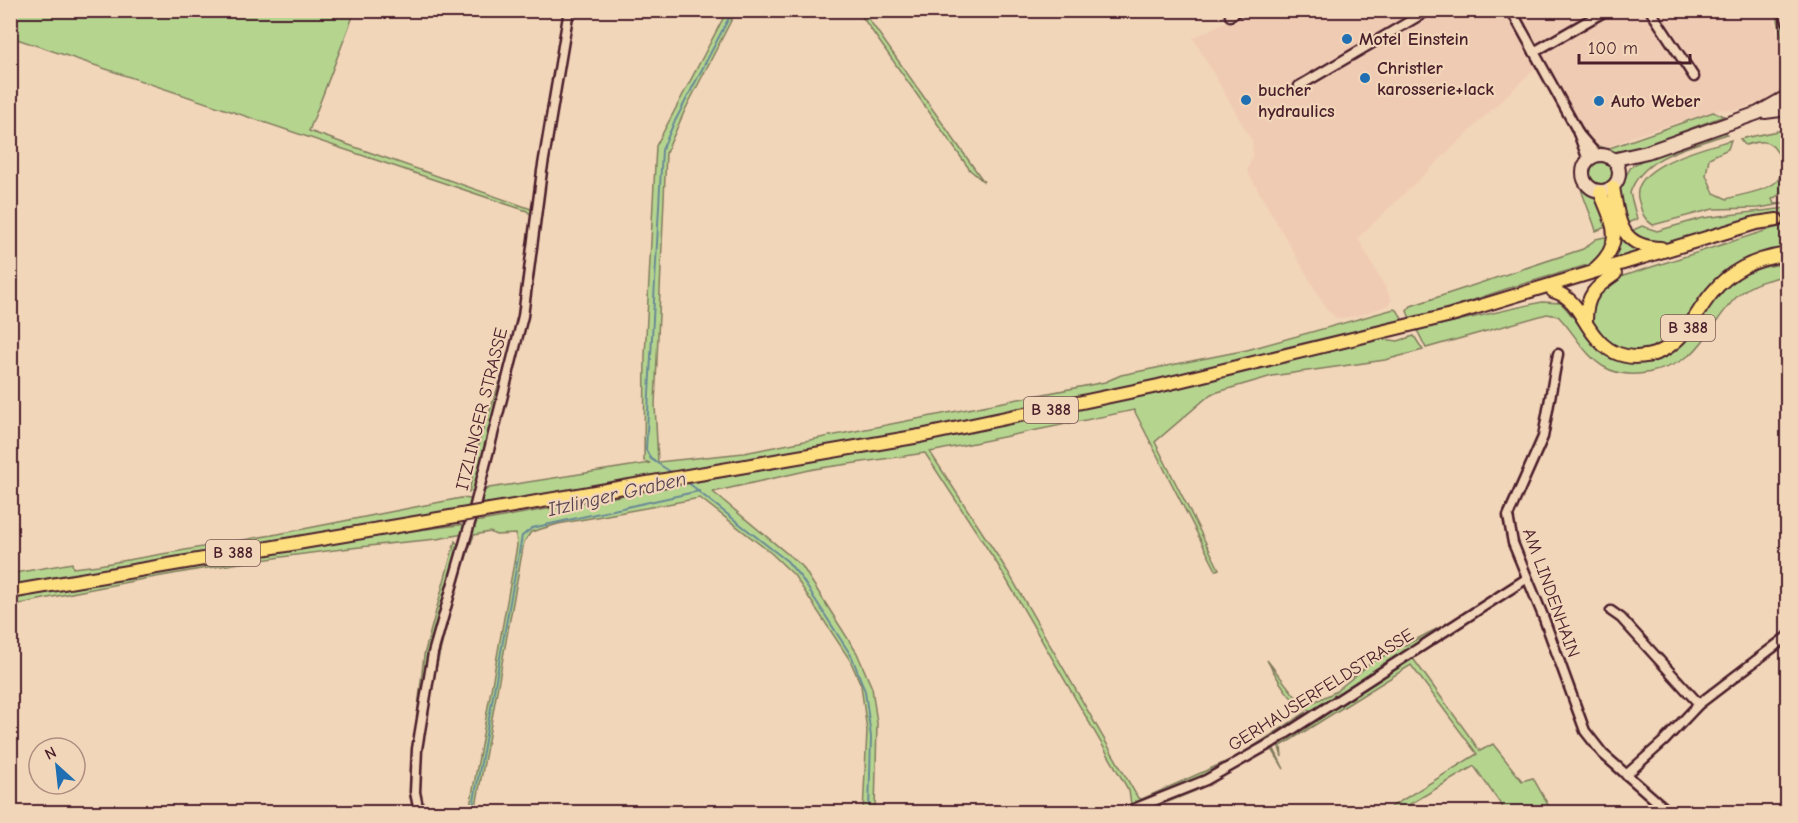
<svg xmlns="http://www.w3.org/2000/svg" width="1798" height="823" viewBox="0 0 1798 823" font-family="'Comic Neue',sans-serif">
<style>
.built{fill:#f0cbb4}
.green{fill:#b5d58f;stroke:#807a5d;stroke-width:1.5}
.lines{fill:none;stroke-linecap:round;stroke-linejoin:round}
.stream{stroke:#6a8996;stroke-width:2}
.minor-casing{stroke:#4a1f2b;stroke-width:13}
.tertiary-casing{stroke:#4a1f2b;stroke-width:15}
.secondary-casing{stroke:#4a1f2b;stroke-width:16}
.primary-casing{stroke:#4a1f2b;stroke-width:16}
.minor{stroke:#f2d6b9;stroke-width:8}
.tertiary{stroke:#f2d6b9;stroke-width:10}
.secondary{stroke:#f2d6b9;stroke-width:12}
.primary{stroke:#fedf80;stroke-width:12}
.primary-bridge-casing{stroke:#4a1f2b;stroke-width:16;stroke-linecap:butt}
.primary-bridge{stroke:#fedf80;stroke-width:12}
.poi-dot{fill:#1f6fb2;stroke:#f2d6b9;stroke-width:2}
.labels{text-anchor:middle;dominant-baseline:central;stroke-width:4.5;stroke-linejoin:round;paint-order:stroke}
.shield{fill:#f2d6b9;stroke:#7c5656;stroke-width:1.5}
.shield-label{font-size:16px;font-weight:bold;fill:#4a1f2b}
.poi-label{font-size:18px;font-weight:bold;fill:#4a1f2b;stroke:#f2d6b9;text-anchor:start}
.street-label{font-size:18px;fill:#4a1f2b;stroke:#f2d6b9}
.water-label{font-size:20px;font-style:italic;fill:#55424f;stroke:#f2d6b9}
</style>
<rect width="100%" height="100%" fill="#f2d6b9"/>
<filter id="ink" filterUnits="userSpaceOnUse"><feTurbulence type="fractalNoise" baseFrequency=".0167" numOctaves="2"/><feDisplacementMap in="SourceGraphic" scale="12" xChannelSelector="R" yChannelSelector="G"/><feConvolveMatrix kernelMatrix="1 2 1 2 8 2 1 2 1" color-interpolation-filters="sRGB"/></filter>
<g filter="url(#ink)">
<polygon class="built" points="1247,11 1773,11 1787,75 1787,87 1763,101 1734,111 1721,109 1631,137 1607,148 1596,144 1584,131 1545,59 1358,238 1392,300 1387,306 1361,315 1338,319 1327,310 1247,171 1253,154 1252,141 1193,38"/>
<g class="green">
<polygon points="10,11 355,11 309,131 534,210 523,303 475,490 469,492 480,439 508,358 522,302 531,215 527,211 11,37"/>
<polygon points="727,11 736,11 685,110 666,153 655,405 658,462 744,453 1105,382 1121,375 1247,350 1394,309 1398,311 1404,323 1305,348 958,425 481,505 483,492 489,488 650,463 644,461 645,356 656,146"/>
<polygon points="858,11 863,11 984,182 970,170"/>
<polygon points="1776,11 1784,29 1787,60"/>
<path d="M1713 112 1724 116 1619 155C1605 151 1597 150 1587 136L1595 145 1607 149Z"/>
<path d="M1787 129V190L1772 199 1774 204 1787 203 1759 208 1713 209 1653 225C1643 219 1642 212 1639 202 1626 166 1708 147 1731 140L1728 149 1709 158 1706 175 1714 193 1727 199C1742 194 1767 191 1777 181 1787 170 1779 144 1764 142 1758 141 1750 144 1745 145L1740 139Z"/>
<path d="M1722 130 1727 134C1693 146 1642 155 1630 193L1637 219 1625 224 1619 188 1631 167 1637 163 1656 153Z"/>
<circle cx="1601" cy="173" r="13"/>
<path d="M1580 161H1582C1572 187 1588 182 1597 198 1602 206 1605 217 1608 226L1596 231C1591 211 1572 179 1580 161Z"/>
<polygon points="1612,192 1631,245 1647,253 1610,263 1617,247 1605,195"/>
<polygon points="1787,208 1787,212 1774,216 1658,245 1644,244 1629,232 1642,226 1657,231 1703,218"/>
<path d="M1787 224V249C1773 254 1743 260 1732 269 1700 294 1688 343 1644 351 1614 357 1579 326 1597 296 1601 289 1611 283 1617 278Z"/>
<polygon points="1610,236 1610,242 1594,263 1506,289 1411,321 1407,311 1411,306 1583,249 1596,239"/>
<path d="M1787 264V275C1771 279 1754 282 1741 293 1721 309 1708 340 1691 354 1669 371 1630 382 1604 367 1584 355 1574 332 1558 316L1547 314 1426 348 1417 330 1542 302 1561 303C1577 320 1589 341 1607 355 1616 361 1628 362 1638 362 1688 364 1698 311 1728 285 1745 270 1765 265 1787 264Z"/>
<path d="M1414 336 1423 350 1385 360 1272 376 1211 394 1155 442 1219 569 1216 570 1134 410 930 452 1008 572 1138 798 1142 799 1239 756 1305 713 1302 719C1250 753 1198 780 1141 804L1135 801V806L1116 812H1105L1131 804 1129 791 998 565 925 453 814 469 713 492 802 566 857 653 872 688 877 723 875 812H863L867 731 861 685 850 660 794 575 771 553 700 498 558 524 531 532 524 542 475 812H469L517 546 516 534 496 535 490 532 474 535C456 581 403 773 424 812H421C417 796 419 780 420 762 424 682 446 597 475 522L962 434 1137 397 1383 339 1398 341Z"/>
<polygon points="461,498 471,499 471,507 11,588 11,574 15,573 72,563 73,568 99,565 278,534"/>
<path d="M467 524 463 534 437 539C294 552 150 575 11 606L10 598 27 595 385 534Z"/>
<polygon points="455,541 460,547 427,670 414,807 410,797 410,779 424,655"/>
<path d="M1460 617 1316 711C1294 712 1276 676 1267 660L1295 696 1312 703 1335 692 1372 662Z"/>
<polygon points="1412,657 1480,751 1493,744 1522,781 1533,778 1552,812 1506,812 1474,766 1397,812 1383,812 1477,754 1411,665 1281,746 1282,757 1278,744"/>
<polygon points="1273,747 1284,769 1272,749 1195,791 1143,812 1137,812 1212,781"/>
</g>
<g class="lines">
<g class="stream">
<polyline points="674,474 651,459 646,450 662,150 674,123 733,10"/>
<polyline points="699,492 787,561 802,579 852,657 865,691 871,737 869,812"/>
<polyline points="472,812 522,536 532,528 699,491 687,482"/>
</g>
<defs>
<g id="minor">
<polyline points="1511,10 1577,130 1588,160"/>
<polyline points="1650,10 1694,77"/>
<polyline points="1230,16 1239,10"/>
<polyline points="1534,52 1607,10"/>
<polyline points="1299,86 1429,10"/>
<polyline points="1578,133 1597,155"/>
<polyline points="1558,354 1543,437 1508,516 1513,543 1543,616 1585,731 1603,754 1669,812"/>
<polyline points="1611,611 1621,618 1699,704"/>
<polyline points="1626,775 1664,741 1699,704 1788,636"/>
<polyline points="419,812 415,792 417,749 433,653 474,509 523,316 542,171 569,10"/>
<polyline points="1126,812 1206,780 1273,742 1526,579"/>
</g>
<polyline id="tertiary" points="1785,10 1788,21"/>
<g id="secondary">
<polyline points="1765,112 1788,109"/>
<circle cx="1601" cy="173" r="18"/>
<polyline points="1612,160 1647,152 1758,113 1788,96"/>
</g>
<g id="primary">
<path d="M1613 187C1619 222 1620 247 1661 248"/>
<path d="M1596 268C1625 242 1613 224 1600 192"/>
<path d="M1553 291C1577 298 1580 318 1595 336 1617 365 1655 362 1679 338 1693 324 1700 307 1712 293 1731 269 1758 258 1788 254"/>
<path d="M1586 320C1586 295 1596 287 1615 274"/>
<polyline points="490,510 920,436 1158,386 1451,315 1756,223 1777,220"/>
<polyline points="10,592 456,516"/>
</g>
</defs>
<use href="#minor" class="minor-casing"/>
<use href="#tertiary" class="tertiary-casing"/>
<use href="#secondary" class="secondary-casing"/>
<use href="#primary" class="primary-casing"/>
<use href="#minor" class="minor"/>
<use href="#tertiary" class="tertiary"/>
<use href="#secondary" class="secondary"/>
<use href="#primary" class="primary"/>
<defs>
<polyline id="primary-bridge" points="456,516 490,510"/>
</defs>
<use href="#primary-bridge" class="primary-bridge-casing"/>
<use href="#primary-bridge" class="primary-bridge"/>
</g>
</g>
<g class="poi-dot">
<circle cx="1347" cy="39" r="6"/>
<circle cx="1365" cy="78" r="6"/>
<circle cx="1246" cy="100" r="6"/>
<circle cx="1599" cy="101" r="6"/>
</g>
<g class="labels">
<g class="shield">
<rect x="1661" y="315" width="54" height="26" rx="4.5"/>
<rect x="1024" y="397" width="54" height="26" rx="4.5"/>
<rect x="206" y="540" width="54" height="26" rx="4.5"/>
</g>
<g class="shield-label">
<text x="1688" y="328">B 388</text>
<text x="1051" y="410">B 388</text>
<text x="233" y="553">B 388</text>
</g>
<g class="poi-label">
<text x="1359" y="39">Motel Einstein</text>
<text x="1377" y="68">Christler<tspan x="1377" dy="21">karosserie+lack</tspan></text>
<text x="1258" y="90">bucher<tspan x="1258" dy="21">hydraulics</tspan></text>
<text x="1611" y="101">Auto Weber</text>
</g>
<g class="street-label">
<text transform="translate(482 409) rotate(-76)">ITZLINGER STRASSE</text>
<text transform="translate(1551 593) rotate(70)">AM LINDENHAIN</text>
<text transform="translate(1321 690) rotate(-32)">GERHAUSERFELDSTRASSE</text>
</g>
<g class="water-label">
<text transform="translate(617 494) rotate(-13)">Itzlinger Graben</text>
</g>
</g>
<rect width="1798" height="823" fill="none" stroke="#f2d6b9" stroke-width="36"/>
<rect x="18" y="18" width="1762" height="787" fill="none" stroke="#4a1f2b" stroke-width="2" filter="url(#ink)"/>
<g transform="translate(57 766) rotate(333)"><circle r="28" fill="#f2d6b9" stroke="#af8d80" stroke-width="1.5"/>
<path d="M0-4.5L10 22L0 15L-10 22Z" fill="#1f6fb2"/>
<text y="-9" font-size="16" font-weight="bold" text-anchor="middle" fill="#4a1f2b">N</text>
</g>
<path d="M1579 54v9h111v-9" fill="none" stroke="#4a1f2b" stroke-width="3"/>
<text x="1588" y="54" font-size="18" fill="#4a1f2b" stroke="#f2d6b9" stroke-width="4.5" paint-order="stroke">100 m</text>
</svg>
